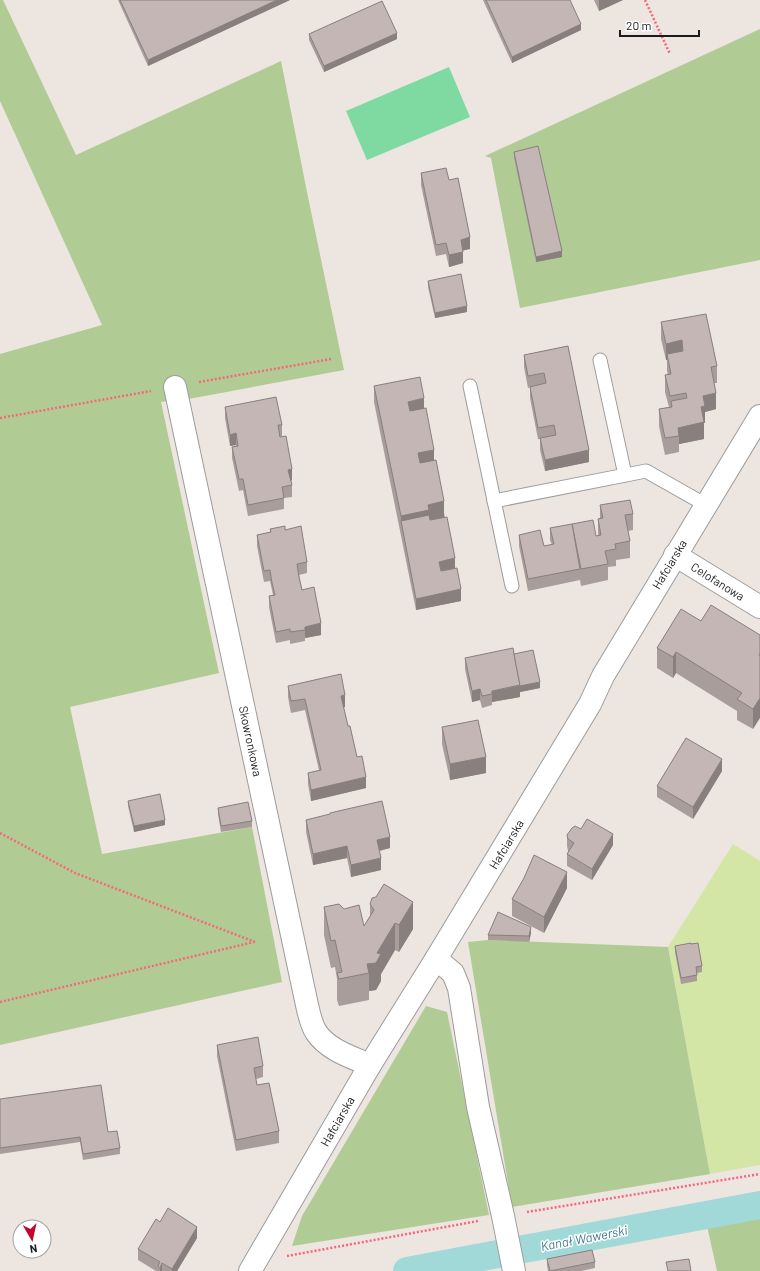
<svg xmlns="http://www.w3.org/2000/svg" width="760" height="1271" viewBox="0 0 760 1271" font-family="Barlow,sans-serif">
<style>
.grass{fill:#d4e6a6}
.forest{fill:#b1cb95}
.pitch{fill:#7fdaa2}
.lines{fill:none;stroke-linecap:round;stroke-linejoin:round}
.canal{stroke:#a1d9d9;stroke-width:28}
.lane-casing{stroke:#9c9c9c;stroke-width:15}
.street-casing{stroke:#9c9c9c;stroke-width:24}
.path{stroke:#f6677a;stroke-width:2.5;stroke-dasharray:2 2;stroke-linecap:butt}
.lane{stroke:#fff;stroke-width:13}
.street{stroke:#fff;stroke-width:22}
.wall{fill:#a89d9b}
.shaded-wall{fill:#887f7e}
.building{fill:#c3b6b4;stroke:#887f7e}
.labels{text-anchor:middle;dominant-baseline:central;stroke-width:3;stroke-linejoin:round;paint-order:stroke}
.street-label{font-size:12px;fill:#1b1b1b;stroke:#fff}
.water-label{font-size:13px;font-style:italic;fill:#427b90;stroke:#fff}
</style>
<rect width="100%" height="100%" fill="#ece5e0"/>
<polygon class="grass" points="733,844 760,861 760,1165 710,1174 668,947"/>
<g class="forest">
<polygon points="0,0 3,0 76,155 281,61 307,192 344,370 194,398 161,402 219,673 70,707 102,854 252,827 282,982 0,1045 0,354 102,325 0,101"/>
<polygon points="760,29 760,260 520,308 491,158 485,156"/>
<polygon points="488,940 668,947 710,1174 512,1207 468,942"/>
<polygon points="426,1006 447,1012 489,1215 292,1246 302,1216"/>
<polygon points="760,1217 760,1271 717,1271 707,1226"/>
</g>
<polygon class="pitch" points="449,67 470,117 367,160 346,111"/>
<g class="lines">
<polyline class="canal" points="407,1271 760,1205"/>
<defs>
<g id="lane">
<polyline points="600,360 625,475"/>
<polyline points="470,386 512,586"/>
<polyline points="494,501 646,471 706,505"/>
</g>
<g id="street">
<path d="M175 387 307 1005C309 1014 311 1024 316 1032 328 1050 351 1057 370 1065"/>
<polyline points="675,555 760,607"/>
<polyline points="436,959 453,973 459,988 478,1107 503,1216 514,1271"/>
<polyline points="250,1271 370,1065 436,959 590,704 603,676 760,416"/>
</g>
</defs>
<use href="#lane" class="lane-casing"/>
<use href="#street" class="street-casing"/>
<g class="path">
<polyline points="645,0 670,54"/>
<polyline points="199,382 331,359"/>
<polyline points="0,418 151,391"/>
<polyline points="0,833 75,873 255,942"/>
<polyline points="0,1002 254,942"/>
<polyline points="527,1212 760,1174"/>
<polyline points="287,1256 478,1221"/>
</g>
<use href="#lane" class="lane"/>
<use href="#street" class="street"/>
</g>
<g class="wall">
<polygon points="118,0 290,0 148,66"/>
<polygon points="483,0 570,0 581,30 512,63"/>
<polygon points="594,0 623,0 599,11"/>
<polygon points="309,34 397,39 324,72 309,40"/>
<polygon points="514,152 562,257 536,262 514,158"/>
<polygon points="421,173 449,180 470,249 463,250 463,263 449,267 446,254 436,256 421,185"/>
<polygon points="428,281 467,312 435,318 428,287"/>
<polygon points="661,322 717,366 717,383 714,383 716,409 705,412 705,423 704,423 704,439 679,444 679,452 665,455 659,426 659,409 669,407 665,392 665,375 668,375 667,371 667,360 666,360 661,339"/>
<polygon points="568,346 589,462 545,471 540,450 540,439 538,439 530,398 530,387 528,388 524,367 524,355"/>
<polygon points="374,386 424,409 461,601 416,610 374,402"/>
<polygon points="225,407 282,425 282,436 280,436 292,480 291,481 292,485 292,497 284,498 284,509 248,516 243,490 239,491 232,458 232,447 236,446 236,445 230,446 225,418"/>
<polygon points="600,505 633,514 633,530 628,531 630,541 630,558 616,560 616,566 608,567 608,580 581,586 580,580 528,591 519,546 519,535 544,546 552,545 550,540 550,528 596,536 598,536 598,519 600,518"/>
<polygon points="270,529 285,530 307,562 307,573 299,575 302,590 321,635 305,638 305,641 290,644 290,640 276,643 269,607 269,596 273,595 270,581 264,582 257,546 257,535 270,532"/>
<polygon points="701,621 760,635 753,729 737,720 737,711 676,673 673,678 657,668 657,648"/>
<polygon points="514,654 540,688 520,692 520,697 492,702 492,705 482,708 480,700 472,702 465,669 465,658"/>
<polygon points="288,686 345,707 343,707 348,726 366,788 311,801 308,784 308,773 319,770 305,710 291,713 288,697"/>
<polygon points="442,727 486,773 450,780 442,744"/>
<polygon points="722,771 693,819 657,797 657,786"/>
<polygon points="128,801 165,825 134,832 128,806"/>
<polygon points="218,808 252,821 252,827 221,832 218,814"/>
<polygon points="306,820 390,848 380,851 381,870 351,877 347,858 313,865 306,832"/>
<polygon points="581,829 613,845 592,880 567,866 567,854 569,851 568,851 567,846 567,835"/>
<polygon points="567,888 544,933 512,916 512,899"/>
<polygon points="370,904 413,929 399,952 395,950 381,974 381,981 376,990 369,991 369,1000 339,1006 337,1000 337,979 335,967 331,968 324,935 324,907 344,909 364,926 370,916"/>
<polygon points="531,933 529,942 488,940 488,935"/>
<polygon points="691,944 702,966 702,972 697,973 697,981 681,984 675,952 675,946"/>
<polygon points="217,1045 263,1066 263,1077 256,1079 257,1085 279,1131 279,1143 236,1151 217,1056"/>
<polygon points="0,1099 108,1132 120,1148 120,1154 83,1160 80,1142 0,1154"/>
<polygon points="160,1222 197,1238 177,1271 156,1271 138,1260 138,1249"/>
<polygon points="547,1259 595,1262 595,1268 581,1271 548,1271 547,1265"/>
</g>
<g class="shaded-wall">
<polygon points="277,0 290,0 148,66 148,60"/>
<polygon points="599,0 623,0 599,11"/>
<polygon points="581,24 581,30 512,63 512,57"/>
<polygon points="397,33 397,39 324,72 324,66"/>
<polygon points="470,237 470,249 461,251 461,240"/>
<polygon points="562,251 562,257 536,262 536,257"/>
<polygon points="463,252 463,263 449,267 449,255"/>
<polygon points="467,306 467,312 435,318 435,313"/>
<polygon points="682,340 682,357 667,354 667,360 666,360 666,344"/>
<polygon points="716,393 716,409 705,412 705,423 704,423 704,439 679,444 679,436 678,428 701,407 703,396"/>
<polygon points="424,398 424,415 408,418 408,402"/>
<polygon points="236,433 236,445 230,446 230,435"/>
<polygon points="434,450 434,466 418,470 418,453"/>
<polygon points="589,450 589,462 545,471 545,460"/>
<polygon points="292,469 292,480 288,481 288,470"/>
<polygon points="444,501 444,518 429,521 401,521 401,516 428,505"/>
<polygon points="455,558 455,570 439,573 439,562"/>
<polygon points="461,589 461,601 416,610 416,599"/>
<polygon points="321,623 321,635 305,638 305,627"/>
<polygon points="676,652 676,673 673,678 673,657"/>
<polygon points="540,682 540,688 520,692 520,697 492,702 492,691"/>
<polygon points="480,689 480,700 472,702 472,691"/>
<polygon points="345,695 345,707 341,708 341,696"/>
<polygon points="760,698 760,718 753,729 753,709"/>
<polygon points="486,757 486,773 450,780 450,764"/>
<polygon points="722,759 722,771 693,819 693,807"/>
<polygon points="366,777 366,788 311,801 311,790"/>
<polygon points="165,820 165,825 134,832 134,826"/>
<polygon points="613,834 613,845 592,880 592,869"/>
<polygon points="390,837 390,848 377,851 377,840"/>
<polygon points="347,846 347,858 313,865 313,854"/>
<polygon points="381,858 381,870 351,877 351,865"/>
<polygon points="567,872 567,888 544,933 544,917"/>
<polygon points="413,902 413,929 399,952 399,925"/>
<polygon points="395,923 395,950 381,974 381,981 376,990 369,991 369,973 367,964 377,953"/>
<polygon points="531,927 531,933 529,942 529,936"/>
<polygon points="197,1227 197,1238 177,1271 172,1271 172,1269"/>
<polygon points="162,1263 162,1271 160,1271 160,1268"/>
</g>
<g class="building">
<polygon points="120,0 277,0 148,60"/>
<polygon points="486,0 570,0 581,24 512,57"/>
<polygon points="382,1 397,33 324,66 309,34"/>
<polygon points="538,146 562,251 536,257 514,152"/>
<polygon points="446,168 449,180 458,178 470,237 461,240 463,252 449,255 446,243 436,245 421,173"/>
<polygon points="461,274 467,306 435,313 428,281"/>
<polygon points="706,314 717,366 711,367 716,393 703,396 705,406 701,407 704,422 678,428 679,436 665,438 659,409 672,407 671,401 687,398 686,393 670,396 665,375 671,374 667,354 683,351 682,340 666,344 661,322"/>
<polygon points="568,346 589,450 545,460 540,438 556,435 554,425 538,428 530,387 546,383 544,373 528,376 524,355"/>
<polygon points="420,377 424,398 408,402 410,411 426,408 434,450 418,453 420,463 436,460 444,501 428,505 429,510 401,516 374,386"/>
<polygon points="276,397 282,425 278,425 280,437 286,436 292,469 288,470 292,485 282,487 284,498 248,505 243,479 239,479 232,447 238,446 236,433 230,435 225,407"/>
<polygon points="630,500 633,514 625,515 630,541 615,544 616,549 605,551 608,564 581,569 572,524 593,520 596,536 601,535 598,519 603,518 600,505"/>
<polygon points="429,515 430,520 447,517 455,558 439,562 441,571 457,568 461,589 416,599 401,521"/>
<polygon points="572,524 580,569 528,579 519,535 540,530 544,546 554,544 550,528"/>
<polygon points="285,526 285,530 301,526 307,562 297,564 299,577 302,590 314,587 321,623 305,627 305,630 290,632 290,629 276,632 269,596 275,595 272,583 270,570 264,571 257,535 271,532 270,529"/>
<polygon points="711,605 760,635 760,653 759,655 760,656 760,698 753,709 737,699 742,693 676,652 673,657 657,648 681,609 701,621"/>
<polygon points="513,648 520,685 492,691 492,694 482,696 480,689 472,691 465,658"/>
<polygon points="533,650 540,682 520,686 514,654"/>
<polygon points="341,674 345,695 341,696 348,726 350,726 357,757 362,756 366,777 311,790 308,773 321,770 305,699 291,701 288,686"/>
<polygon points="478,720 486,757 450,764 442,727"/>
<polygon points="686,738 722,759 693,807 657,786"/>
<polygon points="160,794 165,820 134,826 128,801"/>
<polygon points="382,801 390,837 377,840 381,858 351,865 347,846 313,854 306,820 330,814 330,813"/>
<polygon points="248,802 252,821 221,826 218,808"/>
<polygon points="587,819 613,834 592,869 567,854 574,843 568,839 567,835 572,828 575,826 581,829"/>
<polygon points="534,855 567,872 544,917 512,899 524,878"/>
<polygon points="384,884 413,902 399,925 395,923 377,953 381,954 376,963 367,964 369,973 339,979 337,973 342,972 335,940 331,941 324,907 339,904 344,909 359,905 364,926 374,910 370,904 372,898 376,897"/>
<polygon points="498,912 531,927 529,936 488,935"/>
<polygon points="691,943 691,944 698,943 702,966 696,967 697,975 681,978 675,946"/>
<polygon points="258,1037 263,1066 254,1068 257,1085 269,1083 279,1131 236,1140 217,1045"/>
<polygon points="101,1085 108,1132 117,1131 120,1148 83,1154 80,1137 0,1148 0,1099"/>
<polygon points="168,1208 197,1227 172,1269 162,1263 160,1268 158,1266 160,1262 138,1249 156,1219 160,1222"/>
<polygon points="592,1250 595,1262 550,1271 547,1259"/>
<polygon points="689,1259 691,1271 668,1271 666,1262"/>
</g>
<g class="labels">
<g class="street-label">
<text transform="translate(669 564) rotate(-59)">Hafciarska</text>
<text transform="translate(718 581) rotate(32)">Celofanowa</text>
<text transform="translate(251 741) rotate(78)">Skowronkowa</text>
<text transform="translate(506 844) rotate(-59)">Hafciarska</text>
<text transform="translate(337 1121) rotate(-60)">Hafciarska</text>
</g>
<g class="water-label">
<text transform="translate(584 1238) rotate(-11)">Kanał Wawerski</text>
</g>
</g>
<g transform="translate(32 1239) rotate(171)"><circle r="19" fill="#ffffff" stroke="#a4a4a4"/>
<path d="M0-3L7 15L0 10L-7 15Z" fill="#c00531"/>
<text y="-6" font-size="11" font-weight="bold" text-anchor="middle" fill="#1b1b1b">N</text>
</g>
<path d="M620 30v6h79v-6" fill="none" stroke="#1b1b1b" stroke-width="2"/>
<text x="626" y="30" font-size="12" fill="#1b1b1b" stroke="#ffffff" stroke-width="3" paint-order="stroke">20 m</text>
</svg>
